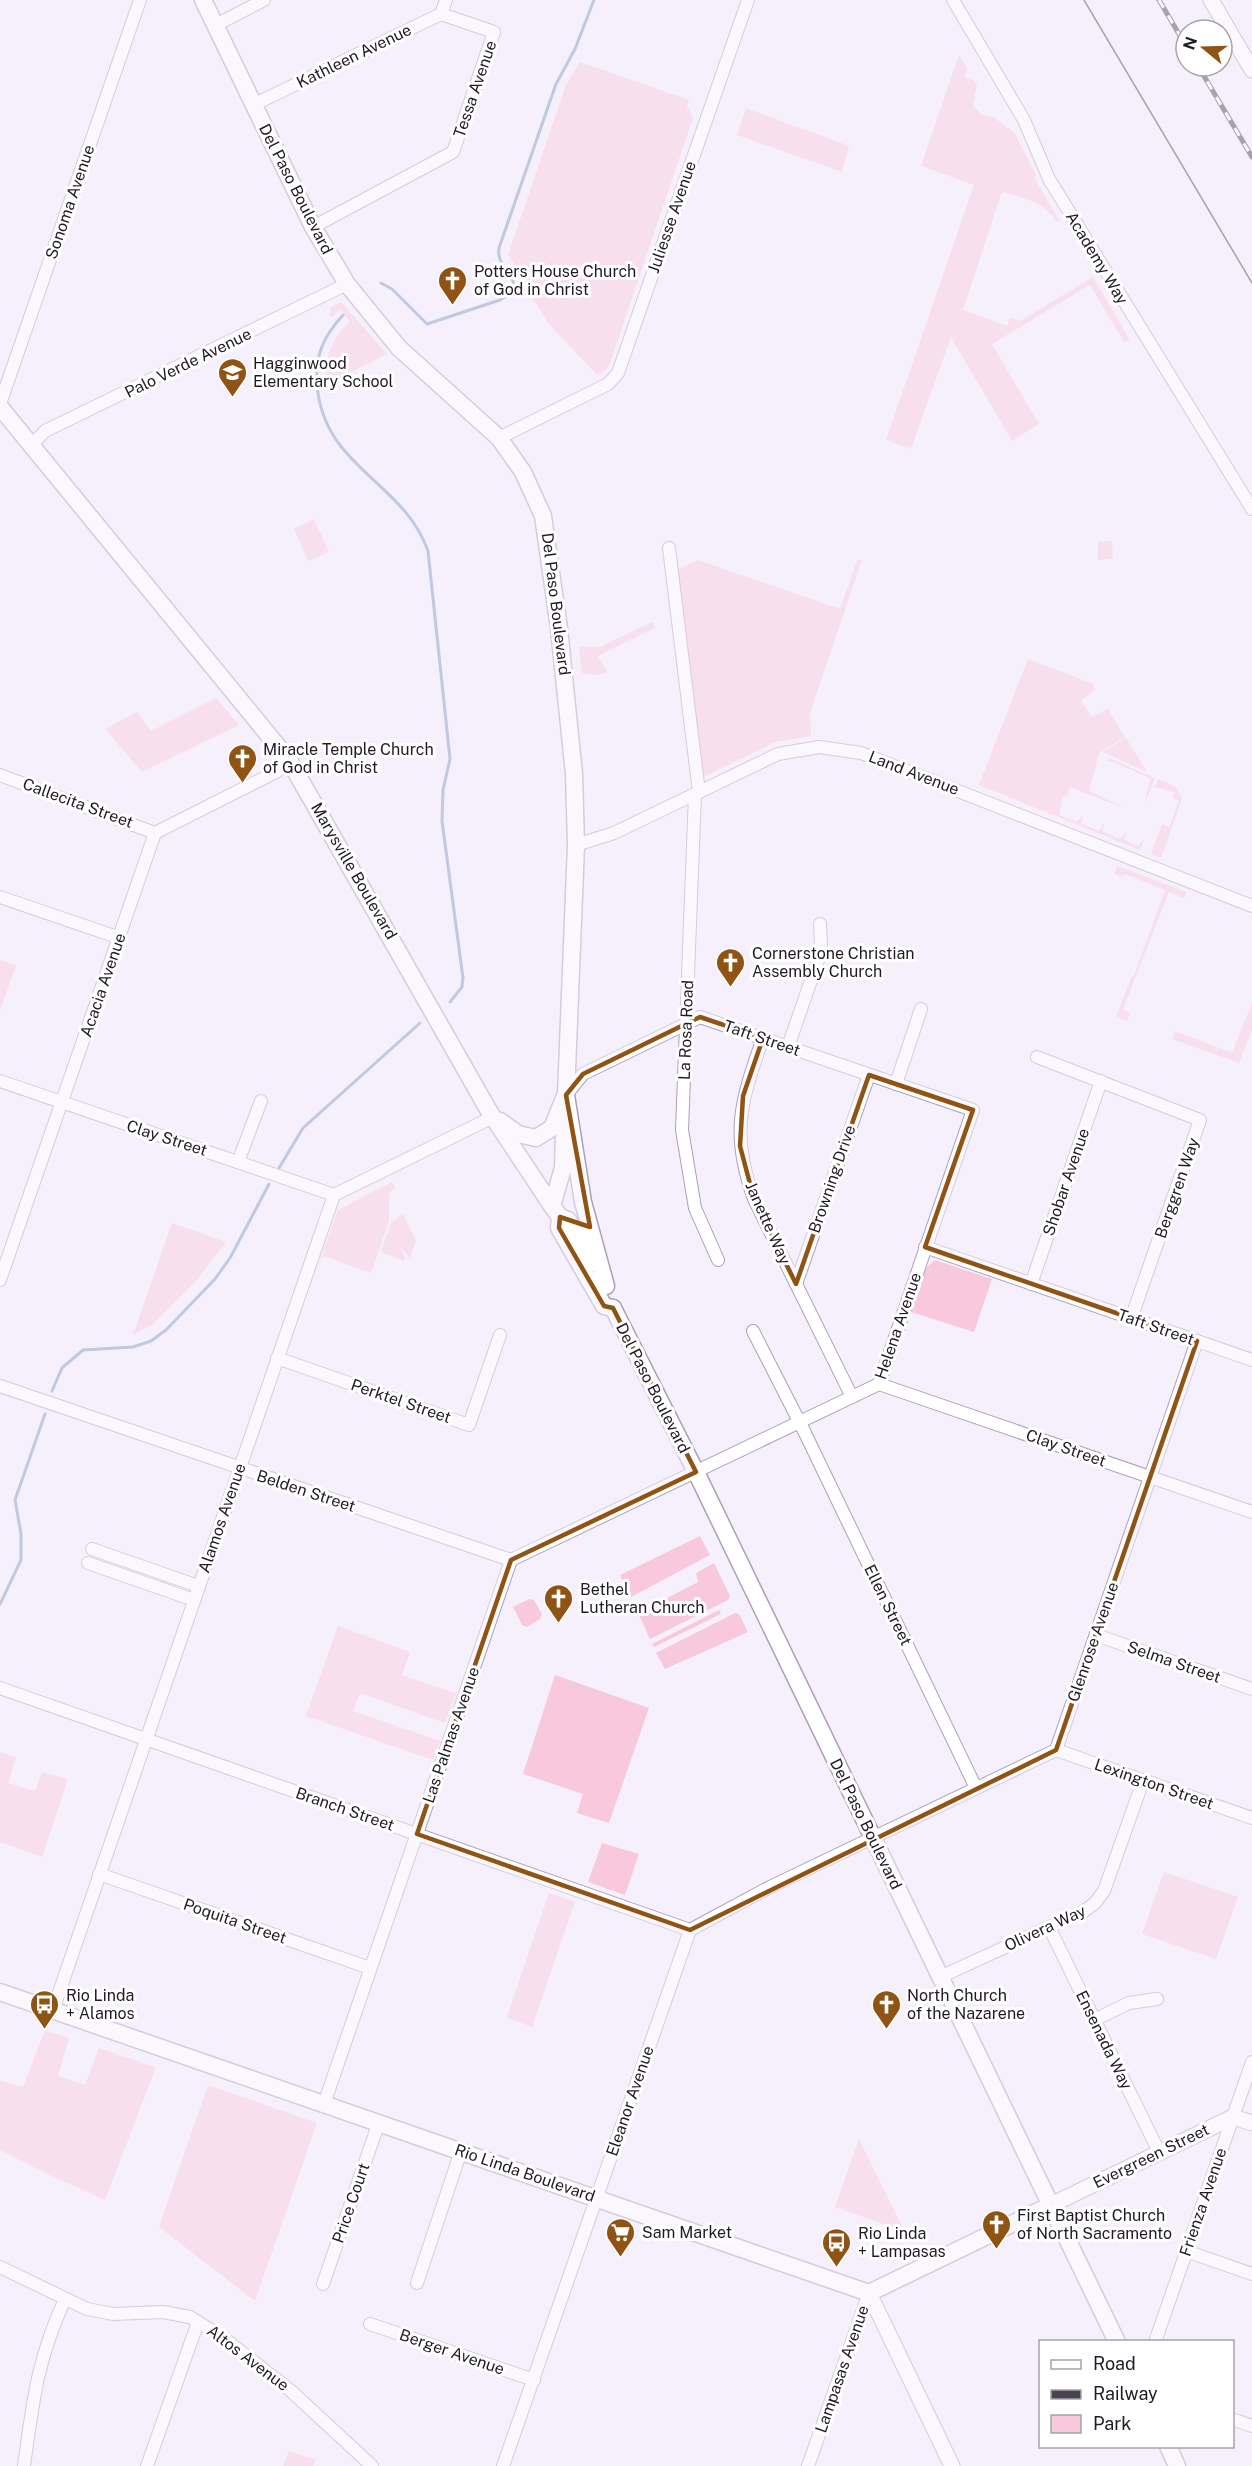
<svg xmlns="http://www.w3.org/2000/svg" width="1252" height="2466" viewBox="0 0 1252 2466" font-family="'Public Sans',sans-serif">
<style>
.green{fill:#f8c9dc}
.lines{fill:none;stroke-linecap:round;stroke-linejoin:round}
.stream{stroke:#8099c3;stroke-width:3}
.minor-casing{stroke:#ac9fbc;stroke-width:14}
.tertiary-casing{stroke:#ac9fbc;stroke-width:17}
.secondary-casing{stroke:#ac9fbc;stroke-width:19}
.minor{stroke:#fff;stroke-width:12}
.tertiary{stroke:#fff;stroke-width:15}
.secondary{stroke:#fff;stroke-width:16}
.tram{stroke:#49444f;stroke-width:1.5}
.rail-casing{stroke:#49444f;stroke-width:5}
.rail{stroke:#fff;stroke-width:3;stroke-dasharray:9;stroke-linecap:butt}
.marked{fill:none;stroke:#8f5413;stroke-width:4.5;stroke-linejoin:round}
.labels{text-anchor:middle;dominant-baseline:central;stroke-width:6;stroke-linejoin:round;paint-order:stroke}
.street-label{font-size:16px;fill:#1f1a25;stroke:#fff}
.poi-label{font-size:16px;fill:#1f1a25;stroke:#fff;text-anchor:start}
</style>
<rect width="100%" height="100%" fill="#f6f0fc"/>
<g class="green">
<path d="M959 55 967 68 965 78 973 80 977 84 973 105 982 115 993 117 1014 132 1036 175 1034 177 1060 222 1056 221C1044 202 1025 199 1005 192L1001 194 963 310 1007 326 1010 318 1020 321 1093 277 1130 340 1124 342 1090 285 992 344 1039 424 1012 441 951 337 911 449 886 440 974 185 921 166Z"/>
<polygon points="580,62 689,100 687,107 693,118 609,366 598,376 549,324 529,293 533,291 508,255 566,85"/>
<polygon points="746,108 849,146 842,172 737,135"/>
<path d="M341 302 387 354 327 384C324 361 331 338 350 322L340 309 332 317 329 315 332 311 329 308Z"/>
<polygon points="314,519 329,552 308,561 294,529"/>
<polygon points="1112,541 1113,559 1098,560 1098,542"/>
<polygon points="698,560 840,609 857,560 862,560 810,713 811,736 775,742 704,777 676,570"/>
<polygon points="652,622 655,628 598,656 607,672 599,675 582,673 579,647 600,647"/>
<polygon points="1028,659 1093,684 1095,690 1082,700 1082,703 1092,717 1108,709 1125,737 1099,753 1089,791 1129,810 1070,787 1067,796 1063,796 1059,815 1077,822 1083,815 1081,824 1099,831 1104,823 1103,832 1120,839 1126,832 1124,840 1138,846 1144,839 1140,850 979,785"/>
<polygon points="216,698 239,725 142,772 105,729 137,712 151,731"/>
<polygon points="1126,738 1147,772 1103,752"/>
<polygon points="1109,758 1155,778 1145,803 1150,778 1111,761 1107,762"/>
<polygon points="1158,779 1176,787 1182,799 1161,858 1151,854 1162,824 1169,827 1179,801 1173,798 1174,792 1155,787"/>
<polygon points="1117,866 1187,892 1184,898 1169,892 1123,1009 1130,1013 1127,1021 1116,1017 1132,976 1134,976 1165,890 1125,874 1122,877 1114,874"/>
<polygon points="0,960 16,965 0,1011"/>
<polygon points="1252,1003 1252,1029 1239,1063 1172,1039 1175,1031 1232,1053"/>
<polygon points="392,1182 395,1187 389,1194 389,1221 371,1273 324,1256 320,1261 338,1210"/>
<polygon points="403,1214 416,1241 410,1258 400,1247 405,1257 404,1261 381,1252 391,1223"/>
<polygon points="172,1223 226,1242 197,1280 152,1325 133,1335"/>
<polygon points="935,1260 992,1279 974,1332 911,1312 923,1271"/>
<polygon points="700,1536 710,1555 631,1597 620,1575"/>
<polygon points="714,1563 730,1596 728,1600 650,1639 638,1613 698,1582 696,1573"/>
<polygon points="529,1599 534,1600 542,1614 540,1619 527,1627 522,1625 513,1607"/>
<polygon points="719,1610 721,1614 654,1647 652,1644"/>
<polygon points="735,1613 739,1614 748,1632 665,1669 656,1653"/>
<polygon points="338,1626 410,1652 402,1675 456,1693 445,1723 360,1693 353,1711 440,1741 433,1760 306,1716"/>
<polygon points="555,1675 649,1708 609,1823 577,1813 583,1794 523,1774"/>
<polygon points="0,1752 16,1757 8,1783 35,1791 42,1772 68,1779 42,1857 0,1842"/>
<polygon points="602,1843 639,1854 625,1895 588,1882"/>
<polygon points="1164,1872 1238,1897 1216,1959 1142,1934"/>
<polygon points="549,1893 575,1902 532,2027 507,2017"/>
<polygon points="45,2030 69,2038 58,2076 85,2085 99,2048 156,2067 105,2200 52,2176 56,2164 51,2176 0,2150 0,2081 23,2087"/>
<polygon points="208,2085 317,2123 255,2301 159,2227"/>
<polygon points="859,2139 907,2237 901,2230 835,2207"/>
<polygon points="289,2451 316,2460 313,2466 283,2466"/>
</g>
<g class="lines">
<g class="stream">
<path d="M381 283 392 289 427 324 500 300 515 291C516 275 496 266 499 248L556 84 575 49 594 0"/>
<path d="M343 315C324 336 315 354 317 384 323 468 403 480 428 551L450 759 443 790 442 821 463 978 462 987 450 1002"/>
<polyline points="279,1168 303,1128 420,1023"/>
<polyline points="52,1391 62,1368 83,1350 133,1347 151,1341 166,1330 215,1279 230,1258 269,1184"/>
<polyline points="0,1604 21,1560 21,1534 15,1500 45,1414"/>
</g>
<defs>
<g id="minor">
<polyline points="953,0 1024,120 1049,179 1252,509"/>
<polyline points="216,25 264,0"/>
<polyline points="253,105 441,14 446,0"/>
<polyline points="313,227 453,152 494,32 441,14"/>
<polyline points="0,404 140,0"/>
<polyline points="499,438 608,384 618,373 748,0"/>
<polyline points="31,446 45,431 347,284"/>
<polyline points="669,548 699,792"/>
<polyline points="0,775 155,833"/>
<polyline points="695,794 682,1130 695,1208 718,1260"/>
<polyline points="576,845 614,833 778,754 819,747 861,753 1252,906"/>
<polyline points="0,897 120,938"/>
<path d="M763 1038C741 1101 730 1133 754 1199L852 1397"/>
<polyline points="788,1047 818,960 821,945 820,924"/>
<polyline points="1037,1057 1200,1120 1131,1319"/>
<polyline points="0,1081 334,1195"/>
<polyline points="896,1084 921,1009"/>
<polyline points="238,1162 261,1101"/>
<polyline points="925,1247 1252,1360"/>
<polyline points="0,1280 155,833 276,772 289,760"/>
<polyline points="796,1284 869,1075"/>
<polyline points="1031,1284 1101,1081"/>
<polyline points="753,1331 805,1433 976,1788"/>
<polyline points="277,1358 469,1425 500,1335"/>
<polyline points="879,1384 1252,1512"/>
<polyline points="0,1386 511,1560"/>
<polyline points="92,1549 198,1586"/>
<polyline points="88,1563 194,1600"/>
<polyline points="1096,1635 1252,1689"/>
<polyline points="0,1688 690,1930"/>
<polyline points="1056,1750 1252,1818"/>
<polyline points="99,1874 370,1968"/>
<polyline points="1049,1927 1159,2152"/>
<polyline points="940,1977 1084,1911 1095,1903 1104,1891 1143,1781"/>
<polyline points="53,2010 334,1195 493,1117"/>
<polyline points="1094,2020 1129,2003 1157,1999"/>
<polyline points="324,2104 511,1560 879,1384 973,1110 700,1017 583,1074 566,1095"/>
<polyline points="1186,2251 1252,2274"/>
<polyline points="0,2267 87,2309 113,2314 163,2312 190,2317 225,2339 291,2391 372,2466"/>
<polyline points="417,2283 461,2151"/>
<polyline points="323,2284 379,2122"/>
<polyline points="370,2324 534,2380"/>
<polyline points="1155,2342 1252,2062"/>
<polyline points="1232,2419 1252,2426"/>
<path d="M24 2466C33 2401 37 2360 65 2299"/>
<polyline points="147,2466 198,2322"/>
<polyline points="503,2466 690,1930 768,1888 1056,1750 1197,1341"/>
<polyline points="808,2466 869,2293"/>
</g>
<g id="tertiary">
<polyline points="1211,0 1252,70"/>
<polyline points="1051,2205 1233,2117 1252,2123"/>
<polyline points="869,2293 952,2466"/>
</g>
<g id="secondary">
<polyline points="203,0 313,227 347,284 399,348 499,438 523,472 543,516 559,628 574,774 576,845 566,1095 583,1202 606,1286"/>
<polyline points="0,407 289,760 489,1111 552,1206 560,1217 568,1220 593,1263"/>
<polyline points="500,1121 518,1134 536,1138 552,1128 565,1096"/>
<polyline points="552,1206 563,1168 564,1132"/>
<polyline points="560,1217 559,1228 604,1306 613,1308"/>
<polyline points="613,1308 696,1472 1117,2342"/>
<polyline points="0,1992 869,2293 1051,2205"/>
<polyline points="1168,2446 1177,2466"/>
</g>
</defs>
<use href="#minor" class="minor-casing"/>
<use href="#tertiary" class="tertiary-casing"/>
<use href="#secondary" class="secondary-casing"/>
<use href="#minor" class="minor"/>
<use href="#tertiary" class="tertiary"/>
<use href="#secondary" class="secondary"/>
<polyline class="tram" points="1084,0 1252,283"/>
<defs>
<g id="rail">
<polyline points="1159,0 1186,46"/>
<polyline points="1198,66 1252,157"/>
</g>
</defs>
<use href="#rail" class="rail-casing"/>
<use href="#rail" class="rail"/>
</g>
<path d="M0 0H1252V2466H0ZM700 1017 763 1038 743 1096 740 1146 754 1199 796 1284 869 1075 973 1110 925 1247 1197 1341 1056 1750 690 1930 417 1834 511 1560 696 1472 613 1308 604 1306 559 1228 560 1217 590 1227 566 1095 583 1074Z" fill="#f6f0fc" fill-opacity=".55" fill-rule="evenodd"/>
<path class="marked" d="M700 1017 763 1038 743 1096 740 1146 754 1199 796 1284 869 1075 973 1110 925 1247 1197 1341 1056 1750 690 1930 417 1834 511 1560 696 1472 613 1308 604 1306 559 1228 560 1217 590 1227 566 1095 583 1074Z"/>
<defs>
<symbol id="church-pin" viewBox="-11 -11 22 30"><path d="M0 17L-7.5 6A9.5 9.5 0 1 1 7.5 6Z" fill="#8f5413" stroke="#fff"/><path d="M-1.2-6h2.4v3.5h3.3v2.4h-3.3V6h-2.4V-.1h-3.3v-2.4h3.3Z" fill="#fff"/></symbol>
<symbol id="school-pin" viewBox="-11 -11 22 30"><path d="M0 17L-7.5 6A9.5 9.5 0 1 1 7.5 6Z" fill="#8f5413" stroke="#fff"/><path d="M0-5L7-2L0 1L-7-2ZM-4 1L0 2.5L4 1V4Q0 6-4 4Z" fill="#fff"/></symbol>
<symbol id="bus-pin" viewBox="-11 -11 22 30"><path d="M0 17L-7.5 6A9.5 9.5 0 1 1 7.5 6Z" fill="#8f5413" stroke="#fff"/><path d="M-5-6H5V4H4V6H2V4H-2V6H-4V4H-5ZM-3.5-4V0h7V-4ZM-3.5 1.2v1.5H-2V1.2ZM2 1.2v1.5H3.5V1.2Z" fill="#fff"/></symbol>
<symbol id="supermarket-pin" viewBox="-11 -11 22 30"><path d="M0 17L-7.5 6A9.5 9.5 0 1 1 7.5 6Z" fill="#8f5413" stroke="#fff"/><path d="M-6-5.5h2.5l.6 2H6L4.5 2H-2.5L-4.4-4H-6ZM-1.5 3.2a1.3 1.3 0 1 0 .1 0ZM3 3.2a1.3 1.3 0 1 0 .1 0Z" fill="#fff"/></symbol>
</defs>
<g fill-rule="evenodd">
<use href="#church-pin" x="436" y="264" width="33" height="45"/>
<use href="#school-pin" x="216" y="356" width="33" height="45"/>
<use href="#church-pin" x="226" y="742" width="33" height="45"/>
<use href="#church-pin" x="714" y="946" width="33" height="45"/>
<use href="#church-pin" x="542" y="1582" width="33" height="45"/>
<use href="#bus-pin" x="28" y="1988" width="33" height="45"/>
<use href="#church-pin" x="870" y="1988" width="33" height="45"/>
<use href="#church-pin" x="980" y="2208" width="33" height="45"/>
<use href="#supermarket-pin" x="604" y="2216" width="33" height="45"/>
<use href="#bus-pin" x="820" y="2226" width="33" height="45"/>
</g>
<g class="labels">
<g class="street-label">
<text transform="translate(354 56) rotate(-26)">Kathleen Avenue</text>
<text transform="translate(475 89) rotate(-71)">Tessa Avenue</text>
<text transform="translate(296 189) rotate(63)">Del Paso Boulevard</text>
<text transform="translate(70 202) rotate(-71)">Sonoma Avenue</text>
<text transform="translate(672 217) rotate(-71)">Juliesse Avenue</text>
<text transform="translate(1097 258) rotate(59)">Academy Way</text>
<text transform="translate(188 363) rotate(-26)">Palo Verde Avenue</text>
<text transform="translate(556 604) rotate(83)">Del Paso Boulevard</text>
<text transform="translate(914 773) rotate(21)">Land Avenue</text>
<text transform="translate(78 803) rotate(20)">Callecita Street</text>
<text transform="translate(354 871) rotate(60)">Marysville Boulevard</text>
<text transform="translate(103 985) rotate(-71)">Acacia Avenue</text>
<text transform="translate(686 1030) rotate(-88)">La Rosa Road</text>
<text transform="translate(762 1038) rotate(19)">Taft Street</text>
<text transform="translate(167 1138) rotate(18)">Clay Street</text>
<text transform="translate(832 1179) rotate(-71)">Browning Drive</text>
<text transform="translate(1066 1182) rotate(-71)">Shobar Avenue</text>
<text transform="translate(1177 1188) rotate(-71)">Berggren Way</text>
<text transform="translate(768 1223) rotate(66)">Janette Way</text>
<text transform="translate(898 1326) rotate(-71)">Helena Avenue</text>
<text transform="translate(1156 1327) rotate(19)">Taft Street</text>
<text transform="translate(653 1388) rotate(63)">Del Paso Boulevard</text>
<text transform="translate(401 1401) rotate(19)">Perktel Street</text>
<text transform="translate(1066 1448) rotate(19)">Clay Street</text>
<text transform="translate(306 1491) rotate(18)">Belden Street</text>
<text transform="translate(222 1518) rotate(-71)">Alamos Avenue</text>
<text transform="translate(888 1605) rotate(64)">Ellen Street</text>
<text transform="translate(1093 1642) rotate(-71)">Glenrose Avenue</text>
<text transform="translate(1174 1662) rotate(19)">Selma Street</text>
<text transform="translate(451 1735) rotate(-71)">Las Palmas Avenue</text>
<text transform="translate(1154 1784) rotate(19)">Lexington Street</text>
<text transform="translate(345 1809) rotate(19)">Branch Street</text>
<text transform="translate(866 1824) rotate(64)">Del Paso Boulevard</text>
<text transform="translate(235 1921) rotate(19)">Poquita Street</text>
<text transform="translate(1045 1928) rotate(-25)">Olivera Way</text>
<text transform="translate(1104 2040) rotate(64)">Ensenada Way</text>
<text transform="translate(630 2101) rotate(-71)">Eleanor Avenue</text>
<text transform="translate(1151 2156) rotate(-26)">Evergreen Street</text>
<text transform="translate(525 2173) rotate(19)">Rio Linda Boulevard</text>
<text transform="translate(1203 2202) rotate(-71)">Frienza Avenue</text>
<text transform="translate(351 2203) rotate(-71)">Price Court</text>
<text transform="translate(452 2352) rotate(19)">Berger Avenue</text>
<text transform="translate(248 2358) rotate(37)">Altos Avenue</text>
<text transform="translate(842 2369) rotate(-71)">Lampasas Avenue</text>
</g>
<g class="poi-label">
<text x="474" y="271">Potters House Church<tspan x="474" dy="18">of God in Christ</tspan></text>
<text x="253" y="363">Hagginwood<tspan x="253" dy="18">Elementary School</tspan></text>
<text x="263" y="749">Miracle Temple Church<tspan x="263" dy="18">of God in Christ</tspan></text>
<text x="752" y="953">Cornerstone Christian<tspan x="752" dy="18">Assembly Church</tspan></text>
<text x="580" y="1589">Bethel<tspan x="580" dy="18">Lutheran Church</tspan></text>
<text x="66" y="1995">Rio Linda<tspan x="66" dy="18">+ Alamos</tspan></text>
<text x="907" y="1995">North Church<tspan x="907" dy="18">of the Nazarene</tspan></text>
<text x="1017" y="2215">First Baptist Church<tspan x="1017" dy="18">of North Sacramento</tspan></text>
<text x="642" y="2232">Sam Market</text>
<text x="858" y="2233">Rio Linda<tspan x="858" dy="18">+ Lampasas</tspan></text>
</g>
</g>
<rect x="1039" y="2340" width="195" height="108" fill="#ffffff" stroke="#a5a3a8" stroke-width="1.5"/>
<rect x="1051" y="2360" width="30" height="9" fill="#ffffff" stroke="#a5a3a8" stroke-width="1.5"/>
<text x="1093" y="2370" font-size="18" fill="#1f1a25">Road</text>
<rect x="1051" y="2390" width="30" height="9" fill="#49444f" stroke="#a5a3a8" stroke-width="1.5"/>
<text x="1093" y="2400" font-size="18" fill="#1f1a25">Railway</text>
<rect x="1051" y="2415" width="30" height="18" fill="#f8c9dc" stroke="#a5a3a8" stroke-width="1.5"/>
<text x="1093" y="2430" font-size="18" fill="#1f1a25">Park</text>
<g transform="translate(1204 48) rotate(289)"><circle r="28" fill="#ffffff" stroke="#a5a3a8" stroke-width="1.5"/>
<path d="M0-4.5L10 22L0 15L-10 22Z" fill="#8f5413"/>
<text y="-9" font-size="16" font-weight="bold" text-anchor="middle" fill="#1f1a25">N</text>
</g>
</svg>
